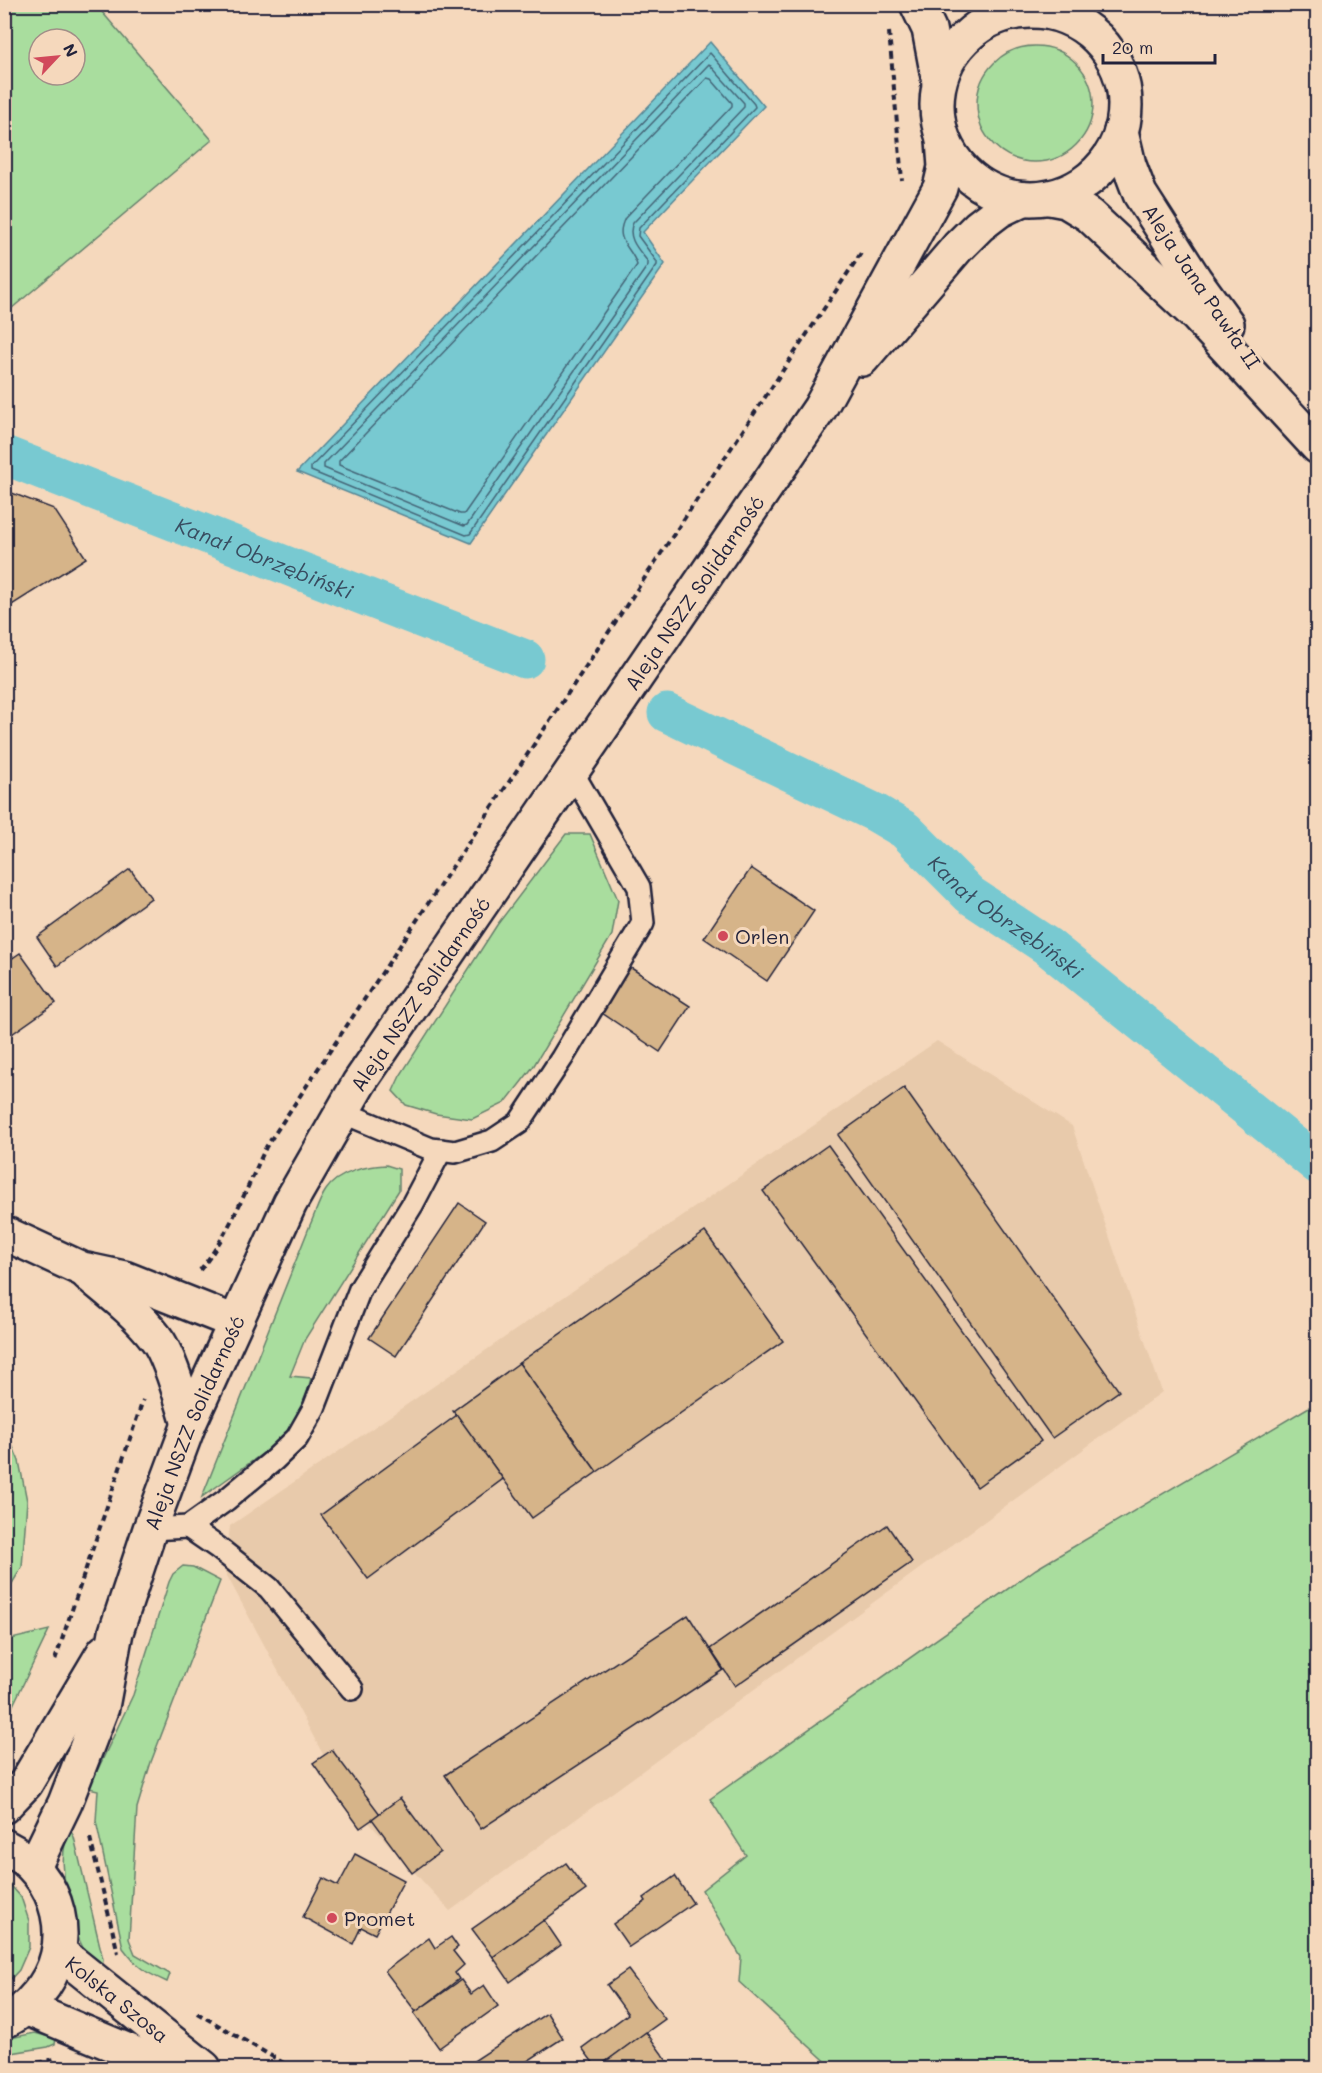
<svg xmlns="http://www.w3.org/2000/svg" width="1322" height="2073" viewBox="0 0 1322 2073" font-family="Mali,sans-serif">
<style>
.built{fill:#e8caab}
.green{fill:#a9dd9e;stroke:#66806c;stroke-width:1.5;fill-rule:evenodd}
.water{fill:#78c9d1;stroke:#568695;stroke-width:1.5}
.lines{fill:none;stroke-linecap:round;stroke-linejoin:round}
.shore{stroke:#446577;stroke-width:1.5}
.canal{stroke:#78c9d1;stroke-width:39}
.building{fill:#d6b489;stroke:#22223b;stroke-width:1.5}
.lane-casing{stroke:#22223b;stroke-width:26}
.secondary-casing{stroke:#22223b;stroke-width:38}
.path{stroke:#22223b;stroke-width:4;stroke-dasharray:6 4.5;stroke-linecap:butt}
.lane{stroke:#f5d8bc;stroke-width:21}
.secondary{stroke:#f5d8bc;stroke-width:33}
.poi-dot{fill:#d1495b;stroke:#f5d8bc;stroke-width:2}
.labels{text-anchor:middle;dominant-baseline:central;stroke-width:6;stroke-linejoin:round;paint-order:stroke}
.street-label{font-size:20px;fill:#22223b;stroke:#f5d8bc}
.poi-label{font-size:20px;fill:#22223b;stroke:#f5d8bc;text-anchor:start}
.water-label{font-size:21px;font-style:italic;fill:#384c60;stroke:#f5d8bc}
</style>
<rect width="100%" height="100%" fill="#f5d8bc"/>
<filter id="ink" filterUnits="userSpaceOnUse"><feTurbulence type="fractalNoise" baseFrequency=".0167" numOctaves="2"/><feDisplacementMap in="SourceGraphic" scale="12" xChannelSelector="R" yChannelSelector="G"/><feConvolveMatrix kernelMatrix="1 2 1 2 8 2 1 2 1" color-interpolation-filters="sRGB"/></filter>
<g filter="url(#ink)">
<polygon class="built" points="937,1041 1072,1126 1162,1392 450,1911 347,1799 225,1572 230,1526"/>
<g class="green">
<path d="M5 4 96 5 212 140 5 314ZM39 39H75V75H39Z"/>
<circle cx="1035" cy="104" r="58"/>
<polygon points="566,834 590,834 618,900 612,935 533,1067 505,1103 472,1119 436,1114 406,1105 393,1091 400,1076 497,925"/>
<path d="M386 1165 399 1169V1190L305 1339 290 1376 311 1378 301 1417 283 1439 202 1497 310 1225C315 1214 319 1200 326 1190 338 1172 366 1166 386 1165Z"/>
<polygon points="1309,1407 1318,1415 1317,2068 833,2068 739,1982 741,1957 702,1890 746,1855 710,1799 1036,1569"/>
<polygon points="4,1426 19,1461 27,1501 22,1567 5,1595"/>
<path d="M183 1566 193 1567 220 1581 151 1762 137 1808 129 1939 135 1954 170 1974 167 1982C143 1971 139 1969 123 1948L96 1821 98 1790 89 1788 133 1695 169 1582 173 1574Z"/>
<polygon points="4,1628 12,1639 49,1630 5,1722"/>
<path d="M69 1828 74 1837 103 1959 102 1967C98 1965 93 1963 91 1960 75 1941 66 1899 64 1875 62 1859 64 1843 69 1828Z"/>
<polygon points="5,1879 21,1897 29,1921 29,1947 19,1970 5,1985"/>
<polygon points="35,2033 56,2039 55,2044 48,2047 5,2054 5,2039"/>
</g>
<polygon class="water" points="710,42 764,106 643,232 665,264 471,543 297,472"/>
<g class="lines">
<g class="shore">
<polygon points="710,53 754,104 755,107 639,228 638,236 657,262 657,265 470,534 466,535 311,471 311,467"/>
<path d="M709 64 744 103V107L633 223C626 238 639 250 648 262V265L467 525 464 526 324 468V464Z"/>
<path d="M707 78 711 79 732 103V106L625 218C613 241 632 247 637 265L464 514H460L339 465V461Z"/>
</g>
<g class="canal">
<path id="s1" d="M4 455 525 659"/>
<path id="s2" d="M667 713 876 813 905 830 970 895 1047 946 1318 1165"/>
</g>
</g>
<g class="building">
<polygon points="4,490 54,509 86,558 4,610"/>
<polygon points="751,868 814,911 767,981 704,938"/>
<polygon points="130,869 151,898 57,966 37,937"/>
<polygon points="20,953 56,1003 9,1036 4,1029 4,964"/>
<polygon points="628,966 690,1006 660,1052 599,1011"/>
<polygon points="904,1088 1119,1391 1052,1438 838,1135"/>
<polygon points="828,1145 1041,1441 977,1487 763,1191"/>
<polygon points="459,1203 485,1221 396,1356 369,1338"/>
<polygon points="705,1232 783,1341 597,1472 519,1363"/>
<polygon points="519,1363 597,1472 532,1518 453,1411"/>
<polygon points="457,1415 503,1479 368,1579 321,1515"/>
<polygon points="887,1525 912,1562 735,1686 710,1649"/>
<polygon points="688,1615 723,1670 481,1829 445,1775"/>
<polygon points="332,1750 380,1814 360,1828 313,1763"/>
<polygon points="400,1798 440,1852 412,1873 372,1819"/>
<polygon points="355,1854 404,1880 375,1934 361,1927 353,1944 303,1917 323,1878 338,1886"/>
<polygon points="566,1863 586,1890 493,1957 472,1929"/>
<polygon points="675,1876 693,1903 629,1947 613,1924 646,1901 644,1898"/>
<polygon points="544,1920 561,1945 510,1982 493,1957"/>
<polygon points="451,1937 458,1947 453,1951 464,1965 455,1973 459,1979 416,2012 385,1971 429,1938 435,1948"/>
<polygon points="628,1970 665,2019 597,2068 582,2048 628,2014 607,1985"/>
<polygon points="461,1980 471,1994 484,1985 498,2006 439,2048 414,2013"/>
<polygon points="547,2013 563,2038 517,2068 463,2068"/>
<polygon points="646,2032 670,2065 666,2068 597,2068"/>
</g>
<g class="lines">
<defs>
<g id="lane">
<polyline points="342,1112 431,1149 455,1152 492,1141 519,1123 562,1058 643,923 639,887 571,770"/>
<polyline points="188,1527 217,1547 269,1588 352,1689"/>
<polyline points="150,1529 188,1527 226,1500 274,1460 297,1438 314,1408 360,1289 412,1205 441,1150"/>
</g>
<g id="secondary">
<polyline points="917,4 929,29 939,82"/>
<circle cx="1031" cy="105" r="94"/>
<polyline points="1121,131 1129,165 1140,194 1195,280 1227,324"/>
<polyline points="1050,198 1066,201 1089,215 1198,317 1318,447"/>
<polyline points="862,359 958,247 979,226 1000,210 1023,199"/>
<polyline points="4,1233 82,1269 124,1278 235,1322"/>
<path d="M88 1274C112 1294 137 1313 156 1338 170 1355 182 1402 189 1424"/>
<polyline points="4,1806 26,1783 104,1652"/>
<path d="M4 1846C61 1874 79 1947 37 1995 28 2006 18 2016 4 2021"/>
<path id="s3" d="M34 1867 65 1803 102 1707 116 1632 150 1529 189 1424 290 1203 359 1083 820 408 940 188 945 167 943 140"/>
<path id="s4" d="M59 1952 204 2068"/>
<polyline points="26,2008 169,2068"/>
</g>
</defs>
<use href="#lane" class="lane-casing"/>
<use href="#secondary" class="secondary-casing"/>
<g class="path">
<polyline points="889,32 902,180"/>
<path d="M200 1270C228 1236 248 1186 266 1147L861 253"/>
<polyline points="55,1660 143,1400"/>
<polyline points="90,1838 118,1953"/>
<polyline points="197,2013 292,2068"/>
<polyline points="17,2068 54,2059"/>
</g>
<use href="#lane" class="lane"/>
<use href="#secondary" class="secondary"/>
</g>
</g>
<g class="poi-dot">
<circle cx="723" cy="936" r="6"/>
<circle cx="332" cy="1918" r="6"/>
</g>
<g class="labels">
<g class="street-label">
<text transform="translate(1202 286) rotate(56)">Aleja Jana Pawła II</text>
<text stroke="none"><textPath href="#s3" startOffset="1446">Aleja NSZZ Solidarność</textPath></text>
<text stroke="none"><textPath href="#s3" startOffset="960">Aleja NSZZ Solidarność</textPath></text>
<text stroke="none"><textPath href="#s3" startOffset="474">Aleja NSZZ Solidarność</textPath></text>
<text stroke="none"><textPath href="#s4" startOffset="75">Kolska Szosa</textPath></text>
</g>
<g class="poi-label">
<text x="735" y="936">Orlen</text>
<text x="344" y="1918">Promet</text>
</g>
<g class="water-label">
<text stroke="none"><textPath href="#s1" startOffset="280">Kanał Obrzębiński</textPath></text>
<text stroke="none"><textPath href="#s2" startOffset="399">Kanał Obrzębiński</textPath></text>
</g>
</g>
<rect width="1322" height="2073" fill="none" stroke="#f5d8bc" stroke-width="24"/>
<rect x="12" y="12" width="1298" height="2049" fill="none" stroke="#22223b" stroke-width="2" filter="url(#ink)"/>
<g transform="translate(57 57) rotate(64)"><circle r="28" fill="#f5d8bc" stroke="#a18f88" stroke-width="1.5"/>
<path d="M0-4.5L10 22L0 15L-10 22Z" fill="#d1495b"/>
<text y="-9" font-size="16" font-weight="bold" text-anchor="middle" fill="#22223b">N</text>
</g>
<path d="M1103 54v9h112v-9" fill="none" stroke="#22223b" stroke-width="3"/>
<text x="1112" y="54" font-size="18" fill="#22223b" stroke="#f5d8bc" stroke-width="4.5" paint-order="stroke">20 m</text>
</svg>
